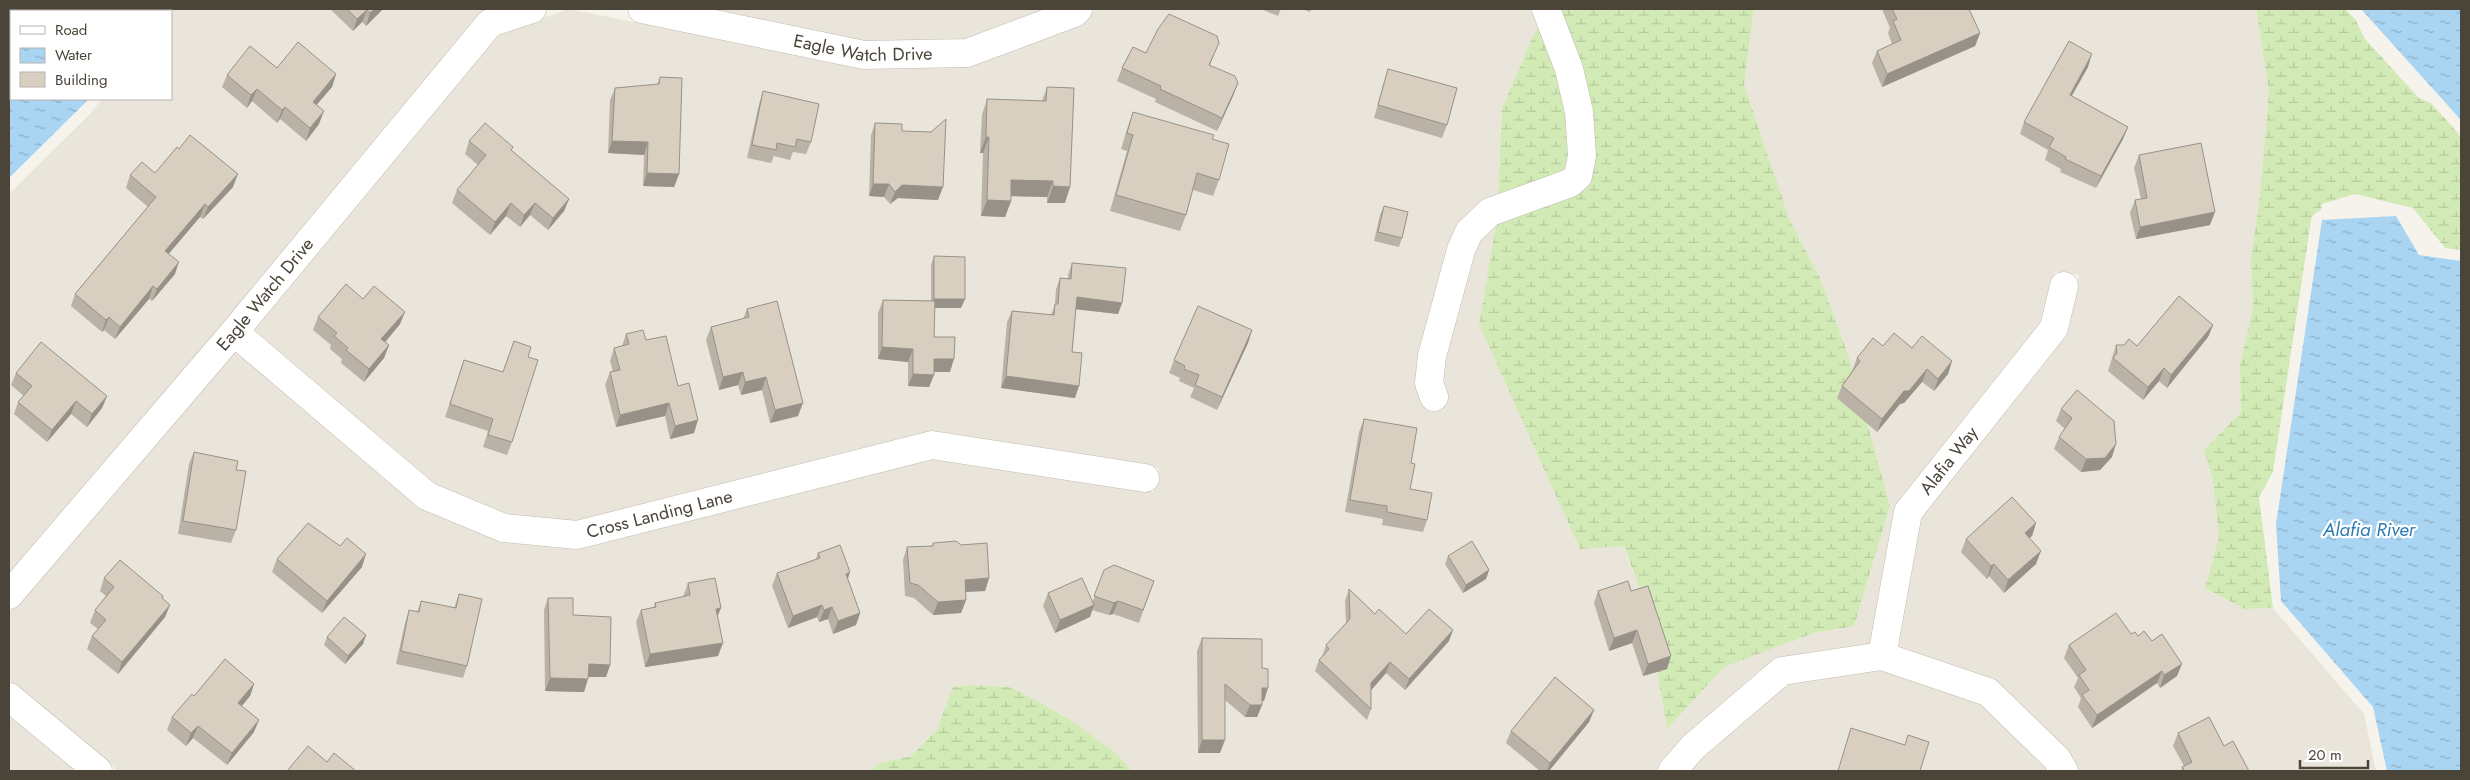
<svg xmlns="http://www.w3.org/2000/svg" width="2470" height="780" viewBox="0 0 2470 780" font-family="Jost,sans-serif">
<style>
.residential{fill:#eae5da}
.wetland{fill:url(#wetland-marsh)}
.water{fill:url(#water-ripples)}
.lines{fill:none;stroke-linecap:round;stroke-linejoin:round}
.minor-casing{stroke:#c2bbae;stroke-width:29}
.minor{stroke:#fff;stroke-width:28}
.wall{fill:#bab2a6}
.shaded-wall{fill:#979187}
.building{fill:#d8cfc1;stroke:#979187}
.labels{text-anchor:middle;dominant-baseline:central;stroke-width:4.5;stroke-linejoin:round;paint-order:stroke}
.street-label{font-size:18px;fill:#4b4439;stroke:#fff}
.water-label{font-size:19px;font-style:italic;fill:#2e7ab2;stroke:#fff}
</style>
<defs>
<pattern id="wetland-marsh" width="20" height="14" patternUnits="userSpaceOnUse" patternTransform="scale(1.25)"><rect width="20" height="14" fill="#d2eab5"/><path d="M1 5h8M5 5V1M11 12h8M15 12V8" fill="none" stroke="#b6ca9c"/></pattern>
<pattern id="water-ripples" width="26" height="14" patternUnits="userSpaceOnUse" patternTransform="scale(1.25)"><rect width="26" height="14" fill="#a9d4f2"/><path d="M2 4q2-2 4 0t4 0M15 11q2-2 4 0t4 0" fill="none" stroke="#8caec5"/></pattern>
</defs>
<rect width="100%" height="100%" fill="#f6f3ec"/>
<g class="residential">
<polygon points="148,9 494,9 9,577 9,194 90,114 102,99 171,99 171,11 147,11"/>
<polygon points="569,9 864,68 1082,22 1096,9 1551,9 1533,36 1502,108 1497,219 1479,324 1623,545 1645,603 1667,729 1723,667 1814,633 1854,626 1890,506 1850,360 1820,278 1789,218 1744,84 1754,9 2256,9 2269,92 2260,193 2251,260 2253,307 2240,365 2241,412 2204,450 2213,481 2219,537 2205,588 2245,609 2273,608 2364,714 2376,771 2079,771 2068,752 1896,647 1919,516 2066,330 2079,275 2055,272 2043,323 1899,505 1872,645 1782,659 1684,739 1656,771 1132,771 1117,754 1077,724 1041,703 1010,687 972,685 953,687 937,730 911,756 880,763 870,771 118,771 9,680 9,613 234,349 502,541 931,458 1153,492 1159,468 935,432 577,523 508,516 434,485 251,329 496,34"/>
<polygon points="705,9 1050,9 967,40 867,43"/>
<polygon points="1880,669 1981,704 2049,771 1687,771 1701,756 1786,683"/>
<polygon points="9,714 77,771 9,771"/>
</g>
<g class="wetland">
<polygon points="1551,9 1754,9 1744,84 1789,218 1820,278 1850,360 1890,506 1854,626 1814,633 1724,667 1667,729 1645,603 1624,546 1580,549 1479,324 1497,219 1502,108 1533,36"/>
<polygon points="2256,9 2345,9 2355,19 2365,39 2419,98 2431,103 2458,133 2461,138 2461,250 2445,248 2413,208 2355,194 2322,204 2321,210 2314,214 2311,220 2273,472 2259,497 2273,608 2245,609 2205,588 2219,537 2213,481 2204,450 2241,412 2240,365 2253,307 2251,260 2260,193 2269,92"/>
<polygon points="972,685 1010,687 1041,703 1077,724 1117,754 1132,771 870,771 880,763 911,756 937,730 953,687"/>
</g>
<g class="water">
<polygon points="9,9 137,9 137,11 11,11 11,99 89,99 9,178"/>
<polygon points="2361,9 2461,9 2461,120"/>
<polygon points="2396,216 2419,255 2461,261 2461,771 2387,771 2373,707 2281,601 2276,524 2322,220"/>
</g>
<g class="lines">
<defs>
<g id="minor">
<path id="s1" d="M642 9 864 55 967 53 1074 13 1078 9"/>
<path id="s2" d="M234 332 427 496 504 528 577 535 932 445 1145 478"/>
<polyline points="1434,397 1429,383 1432,356 1461,250 1469,232 1490,212 1570,183 1578,176 1582,156 1579,112 1569,69 1546,9"/>
<path id="s3" d="M9 595 234 332 490 23 532 9"/>
<path id="s4" d="M1882 656 1908 512 2054 328 2064 286"/>
<polyline points="9,697 98,771"/>
<polyline points="1672,771 1693,747 1782,671 1882,656 1988,692 2057,759 2064,771"/>
</g>
</defs>
<use href="#minor" class="minor-casing"/>
<use href="#minor" class="minor"/>
</g>
<g class="wall">
<polygon points="330,9 383,9 366,26 362,22 353,31"/>
<polygon points="1261,9 1281,9 1278,16"/>
<polygon points="1302,9 1311,9 1310,12"/>
<polygon points="1882,9 1969,9 1980,33 1975,46 1882,87 1872,63 1877,51 1892,44 1888,33 1890,28"/>
<polygon points="1146,53 1214,55 1210,65 1238,83 1233,96 1217,131 1155,102 1156,99 1117,81 1122,68"/>
<polygon points="2088,67 2072,96 2128,127 2123,139 2096,188 2060,172 2061,169 2045,160 2048,150 2020,134 2024,122"/>
<polygon points="277,68 336,74 332,87 316,105 319,124 306,141 280,119 277,123 252,101 247,108 222,87 227,75"/>
<polygon points="1388,69 1447,125 1442,138 1374,118 1384,82"/>
<polygon points="660,77 679,174 674,187 643,186 644,155 608,153 610,100 615,88 657,85"/>
<polygon points="1047,87 1065,203 1047,203 1047,197 1011,196 1011,201 1005,217 981,216 983,153 980,153 982,115 987,99 1042,101"/>
<polygon points="763,91 811,142 806,154 793,152 790,160 774,156 771,163 747,158 759,104"/>
<polygon points="1133,112 1212,139 1219,180 1213,196 1193,190 1186,215 1180,231 1110,211 1127,151 1121,149 1127,129"/>
<polygon points="875,123 902,131 938,200 898,198 890,204 884,197 869,196 871,135"/>
<polygon points="469,141 512,151 569,199 564,211 548,230 530,215 520,227 506,216 490,235 452,203 457,190 478,165 465,154"/>
<polygon points="2139,155 2210,225 2136,239 2130,213 2135,200 2141,199 2134,168"/>
<polygon points="155,173 233,187 203,219 200,217 169,253 175,274 152,301 149,299 115,339 104,330 102,332 71,306 75,294 148,207 126,188 130,175"/>
<polygon points="1384,206 1402,238 1399,247 1374,241 1380,215"/>
<polygon points="934,256 961,308 934,308 934,337 950,372 934,372 934,375 929,387 908,386 908,362 878,359 878,313 883,300 931,301 931,265"/>
<polygon points="1072,263 1122,303 1118,314 1076,309 1072,352 1075,398 1001,388 1007,322 1012,311 1051,315 1055,304 1056,289 1060,278 1068,279 1068,275"/>
<polygon points="363,299 400,324 385,342 389,345 384,358 364,382 341,363 342,359 330,349 331,345 313,330 318,317"/>
<polygon points="747,309 798,416 770,423 762,390 741,395 738,385 719,390 706,340 711,327 743,319"/>
<polygon points="2213,325 2208,337 2167,388 2159,381 2143,400 2108,371 2116,345 2137,346"/>
<polygon points="1252,330 1248,343 1217,410 1190,397 1194,388 1179,381 1180,378 1169,373 1174,360"/>
<polygon points="626,334 646,340 678,386 694,433 670,439 665,416 616,427 605,385 610,372 613,372 610,361 614,348 622,346"/>
<polygon points="514,341 528,357 512,442 507,455 483,447 488,431 445,417 464,360 503,372"/>
<polygon points="1883,346 1912,348 1952,361 1948,374 1934,391 1922,382 1904,403 1900,404 1877,432 1837,398 1842,386 1852,371 1857,358"/>
<polygon points="16,373 107,396 102,408 87,427 71,414 47,442 14,414 18,402 24,396 11,385"/>
<polygon points="2077,390 2112,457 2100,470 2081,472 2054,449 2059,437 2065,429 2056,421 2061,409"/>
<polygon points="1364,419 1411,463 1410,489 1427,520 1423,532 1382,525 1383,519 1345,512 1359,432"/>
<polygon points="194,452 236,470 236,530 231,543 178,534 189,464"/>
<polygon points="2036,523 2032,536 2029,538 2036,564 2004,593 1989,576 1987,579 1961,552 1966,539"/>
<polygon points="933,543 989,578 985,591 965,592 966,600 961,613 933,615 914,598 905,596 903,560 907,547 932,546"/>
<polygon points="340,546 362,567 322,613 272,572 277,559"/>
<polygon points="818,553 848,579 860,613 856,625 833,634 828,619 819,622 817,617 788,628 772,586 777,573 816,559"/>
<polygon points="1448,556 1489,570 1486,579 1463,593 1445,564"/>
<polygon points="1104,570 1154,581 1139,623 1113,614 1109,615 1092,610 1090,617 1055,633 1043,606 1048,593 1093,601"/>
<polygon points="104,578 162,598 170,605 165,617 118,674 87,649 92,636 98,629 90,623 95,610 106,596 100,591"/>
<polygon points="688,583 717,617 718,656 645,667 636,622 641,610 654,607 655,603 683,597"/>
<polygon points="1349,589 1375,614 1406,634 1449,641 1405,690 1386,673 1371,690 1371,709 1367,720 1315,671 1319,660 1322,657 1326,645 1346,623 1345,601"/>
<polygon points="1598,591 1631,591 1667,669 1643,676 1632,643 1609,651 1594,603"/>
<polygon points="459,594 467,666 463,678 396,664 405,623 409,610 417,612 421,601 454,608"/>
<polygon points="548,598 573,615 610,665 606,677 588,677 584,692 545,691 544,610"/>
<polygon points="2131,634 2138,636 2177,676 2160,688 2157,683 2092,728 2078,707 2081,698 2074,687 2078,678 2064,658 2069,645"/>
<polygon points="366,635 363,644 345,664 324,645 327,637"/>
<polygon points="1202,638 1262,668 1264,701 1262,701 1262,705 1257,717 1245,717 1225,700 1220,753 1198,753 1197,651"/>
<polygon points="254,684 250,696 242,706 254,732 227,765 193,738 186,746 167,730 172,717 194,696"/>
<polygon points="1594,710 1589,722 1549,771 1540,771 1506,743 1511,731"/>
<polygon points="2178,733 2224,746 2249,771 2181,771 2182,767 2184,766 2173,746"/>
</g>
<g class="shaded-wall">
<polygon points="375,9 383,9 366,26 370,13"/>
<polygon points="367,10 362,22 353,31 357,19"/>
<polygon points="1980,33 1975,46 1882,87 1887,74"/>
<polygon points="2092,54 2088,67 2065,107 2070,95"/>
<polygon points="336,74 332,87 308,115 313,102"/>
<polygon points="1238,83 1233,96 1217,131 1222,118"/>
<polygon points="257,89 252,101 247,108 251,95"/>
<polygon points="285,107 280,119 277,123 282,110"/>
<polygon points="324,111 319,124 306,141 310,128"/>
<polygon points="2128,127 2123,139 2096,188 2101,176"/>
<polygon points="986,137 989,137 983,153 980,153"/>
<polygon points="612,141 648,142 644,155 608,153"/>
<polygon points="647,173 679,174 674,187 643,186"/>
<polygon points="238,174 233,187 203,219 208,207"/>
<polygon points="1011,180 1053,181 1047,197 1006,196"/>
<polygon points="873,184 889,184 884,197 869,196"/>
<polygon points="902,185 943,187 938,200 898,198 890,204 895,192"/>
<polygon points="1053,186 1070,187 1065,203 1047,203"/>
<polygon points="569,199 564,211 548,230 553,218"/>
<polygon points="987,200 1011,201 1005,217 981,216"/>
<polygon points="511,203 506,216 490,235 495,222"/>
<polygon points="535,203 530,215 520,227 524,215"/>
<polygon points="205,204 200,217 161,263 165,251"/>
<polygon points="2215,212 2210,225 2136,239 2140,227"/>
<polygon points="179,262 175,274 152,301 157,289"/>
<polygon points="153,286 149,299 115,339 120,327"/>
<polygon points="1077,297 1122,303 1118,314 1073,309"/>
<polygon points="934,299 965,299 961,308 931,308"/>
<polygon points="405,312 400,324 377,352 381,339"/>
<polygon points="109,317 104,330 102,332 106,320"/>
<polygon points="2213,325 2208,337 2167,388 2171,375"/>
<polygon points="1252,330 1248,343 1217,410 1222,397"/>
<polygon points="389,345 384,358 364,382 369,369"/>
<polygon points="882,347 913,349 908,362 878,359"/>
<polygon points="934,359 954,359 950,372 929,372"/>
<polygon points="1952,361 1948,374 1934,391 1938,379"/>
<polygon points="2164,368 2159,381 2143,400 2148,387"/>
<polygon points="1927,369 1922,382 1904,403 1900,404 1877,432 1882,419 1904,391"/>
<polygon points="743,372 738,385 719,390 723,377"/>
<polygon points="913,374 934,375 929,387 908,386"/>
<polygon points="1006,376 1079,386 1075,398 1001,388"/>
<polygon points="766,377 762,390 741,395 745,382"/>
<polygon points="107,396 102,408 87,427 92,414"/>
<polygon points="76,401 71,414 47,442 52,430"/>
<polygon points="669,403 665,416 616,427 620,415"/>
<polygon points="803,403 798,416 770,423 775,410"/>
<polygon points="698,420 694,433 670,439 675,426"/>
<polygon points="2116,444 2112,457 2100,470 2081,472 2086,459"/>
<polygon points="2036,523 2032,536 2020,546 2025,533"/>
<polygon points="2041,551 2036,564 2004,593 2008,580"/>
<polygon points="366,554 362,567 322,613 327,601"/>
<polygon points="1994,564 1989,576 1987,579 1991,566"/>
<polygon points="1489,570 1486,579 1463,593 1466,585"/>
<polygon points="850,572 846,585 846,574"/>
<polygon points="989,578 985,591 960,592 965,580"/>
<polygon points="966,600 961,613 933,615 938,602"/>
<polygon points="1118,601 1113,614 1109,615 1114,603"/>
<polygon points="170,605 165,617 118,674 122,662"/>
<polygon points="822,605 817,617 788,628 793,616"/>
<polygon points="1094,605 1090,617 1055,633 1060,620"/>
<polygon points="832,607 828,619 819,622 824,610"/>
<polygon points="721,608 716,620 716,609"/>
<polygon points="860,613 856,625 833,634 838,621"/>
<polygon points="1453,630 1449,641 1405,690 1409,679"/>
<polygon points="1637,630 1632,643 1609,651 1614,638"/>
<polygon points="366,635 363,644 345,664 348,656"/>
<polygon points="723,643 718,656 645,667 650,654"/>
<polygon points="1671,656 1667,669 1643,676 1648,664"/>
<polygon points="1390,662 1386,673 1367,695 1371,683"/>
<polygon points="589,664 610,665 606,677 584,677"/>
<polygon points="2182,664 2177,676 2160,688 2164,675"/>
<polygon points="2162,671 2157,683 2092,728 2097,715"/>
<polygon points="550,678 588,679 584,692 545,691"/>
<polygon points="254,684 250,696 234,715 238,703"/>
<polygon points="1262,688 1268,688 1264,701 1258,701"/>
<polygon points="1250,705 1262,705 1257,717 1245,717"/>
<polygon points="1594,710 1589,722 1549,771 1547,771 1550,763"/>
<polygon points="259,720 254,732 227,765 232,753"/>
<polygon points="198,726 193,738 186,746 191,733"/>
<polygon points="1202,740 1225,740 1220,753 1198,753"/>
</g>
<g class="building">
<polygon points="347,9 375,9 370,13 367,10 357,19"/>
<polygon points="1892,9 1969,9 1980,33 1887,74 1877,51 1901,40 1893,21 1897,19"/>
<polygon points="1169,14 1217,36 1219,43 1209,65 1235,76 1238,83 1222,118 1160,89 1161,86 1122,68 1133,47 1146,53 1158,29"/>
<polygon points="2069,41 2092,54 2070,95 2128,127 2101,176 2065,159 2066,157 2049,147 2054,138 2024,122"/>
<polygon points="298,42 336,74 313,102 324,111 310,128 285,107 282,110 257,89 251,95 227,75 250,46 277,68"/>
<polygon points="1388,69 1457,88 1447,125 1378,105"/>
<polygon points="660,77 682,78 679,174 647,173 648,142 612,141 615,88 659,84"/>
<polygon points="1047,87 1074,88 1070,187 1053,186 1053,181 1011,180 1011,201 987,200 989,137 986,137 987,99 1046,101"/>
<polygon points="763,91 819,104 811,142 797,139 795,147 777,143 776,150 752,145"/>
<polygon points="1133,112 1214,135 1212,139 1229,144 1219,180 1197,173 1186,215 1116,195 1133,135 1127,133"/>
<polygon points="946,119 943,187 902,185 895,192 889,184 873,184 875,123 902,124 902,131 931,132"/>
<polygon points="485,123 513,147 511,150 569,199 553,218 535,203 524,215 511,203 495,222 457,190 486,155 469,141"/>
<polygon points="190,135 238,174 208,207 205,204 165,251 179,262 157,289 153,286 120,327 109,317 106,320 75,294 156,197 130,175 142,162 155,173 177,147 179,149"/>
<polygon points="2201,143 2215,212 2140,227 2135,200 2147,198 2139,155"/>
<polygon points="1384,206 1408,212 1402,238 1378,232"/>
<polygon points="934,256 965,257 965,299 934,299"/>
<polygon points="1072,263 1126,268 1122,303 1077,297 1072,352 1082,353 1079,386 1006,376 1012,311 1054,315 1055,304 1058,304 1060,278 1071,279"/>
<polygon points="346,284 363,299 374,286 405,312 381,339 389,345 369,369 346,350 348,348 334,336 337,333 318,317"/>
<polygon points="2179,296 2213,325 2171,375 2164,368 2148,387 2113,358 2117,353 2116,345 2124,345 2129,339 2137,346"/>
<polygon points="883,300 935,301 934,337 955,337 954,359 934,359 934,375 913,374 913,349 882,347"/>
<polygon points="777,301 803,403 775,410 766,377 745,382 743,372 723,377 711,327 749,317 747,309"/>
<polygon points="1198,306 1252,330 1222,397 1195,385 1199,375 1184,369 1185,366 1174,360"/>
<polygon points="643,330 646,340 666,336 678,386 689,383 698,420 675,426 669,403 620,415 610,372 620,370 614,348 629,344 626,334"/>
<polygon points="1894,333 1912,348 1922,336 1952,361 1938,379 1927,369 1909,391 1904,391 1882,419 1842,386 1860,361 1857,358 1873,338 1883,346"/>
<polygon points="514,341 531,347 528,357 538,360 512,442 488,435 493,419 450,404 464,360 503,372"/>
<polygon points="41,342 107,396 92,414 76,401 52,430 18,402 32,386 16,373"/>
<polygon points="2077,390 2114,421 2116,444 2105,458 2086,459 2059,437 2072,418 2061,409"/>
<polygon points="1364,419 1417,428 1411,463 1415,464 1410,489 1432,493 1427,520 1387,512 1387,506 1350,500"/>
<polygon points="194,452 238,461 236,470 246,471 236,530 183,521"/>
<polygon points="2012,497 2036,523 2025,533 2041,551 2008,580 1994,564 1991,566 1966,539"/>
<polygon points="308,523 340,546 347,538 366,554 327,601 277,559"/>
<polygon points="956,541 961,545 987,543 989,578 965,580 966,600 938,602 918,585 910,583 907,547 933,546 933,543"/>
<polygon points="1472,541 1489,570 1466,585 1448,556"/>
<polygon points="840,545 850,572 846,574 860,613 838,621 832,607 824,610 822,605 793,616 777,573 820,558 818,553"/>
<polygon points="120,560 163,596 162,598 170,605 122,662 92,636 106,620 95,610 114,587 104,578"/>
<polygon points="1114,565 1154,581 1143,610 1118,601 1114,603 1094,596 1104,570"/>
<polygon points="715,578 721,608 716,609 723,643 650,654 641,610 656,607 655,603 690,595 688,583"/>
<polygon points="1082,578 1094,605 1060,620 1048,593"/>
<polygon points="1628,581 1631,591 1648,586 1671,656 1648,664 1637,630 1614,638 1598,591"/>
<polygon points="1349,589 1375,614 1379,609 1406,634 1429,609 1453,630 1409,679 1390,662 1371,683 1371,709 1319,660 1329,649 1326,645 1350,619"/>
<polygon points="459,594 482,599 467,666 401,651 409,610 419,612 421,601 456,608"/>
<polygon points="548,598 573,598 573,615 611,617 610,665 589,664 588,679 550,678"/>
<polygon points="2116,613 2131,634 2135,632 2138,636 2144,631 2152,641 2162,634 2182,664 2164,675 2162,671 2097,715 2082,695 2089,690 2079,675 2086,670 2069,645"/>
<polygon points="344,617 366,635 348,656 327,637"/>
<polygon points="1202,638 1262,639 1262,668 1268,669 1268,688 1262,688 1262,705 1250,705 1225,684 1225,740 1202,740"/>
<polygon points="225,659 254,684 238,703 259,720 232,753 198,726 191,733 172,717 192,694 194,696"/>
<polygon points="1555,677 1594,710 1550,763 1511,731"/>
<polygon points="2209,717 2224,746 2233,741 2249,771 2185,771 2182,767 2192,762 2178,733"/>
<polygon points="1851,728 1905,745 1908,735 1929,742 1920,771 1838,771"/>
<polygon points="308,746 327,762 334,753 356,771 287,771"/>
</g>
<g class="labels">
<g class="street-label">
<text stroke="none"><textPath href="#s1" startOffset="225">Eagle Watch Drive</textPath></text>
<text stroke="none"><textPath href="#s3" startOffset="395">Eagle Watch Drive</textPath></text>
<text stroke="none"><textPath href="#s4" startOffset="212">Alafia Way</textPath></text>
<text stroke="none"><textPath href="#s2" startOffset="495">Cross Landing Lane</textPath></text>
</g>
<g class="water-label">
<text x="2369" y="529">Alafia River</text>
</g>
</g>
<rect width="2470" height="780" fill="none" stroke="#4b4439" stroke-width="20"/>
<rect x="10" y="10" width="162" height="90" fill="#ffffff" stroke="#b7b4b0"/>
<rect x="20" y="26" width="25" height="8" fill="#ffffff" stroke="#b7b4b0"/>
<text x="55" y="35" font-size="15" fill="#4b4439">Road</text>
<rect x="20" y="48" width="25" height="15" fill="url(#water-ripples)" stroke="#b7b4b0"/>
<text x="55" y="60" font-size="15" fill="#4b4439">Water</text>
<rect x="20" y="72" width="25" height="15" fill="#d8cfc1" stroke="#b7b4b0"/>
<text x="55" y="85" font-size="15" fill="#4b4439">Building</text>
<path d="M2300 760v8h68v-8" fill="none" stroke="#4b4439" stroke-width="2.5"/>
<text x="2308" y="760" font-size="15" fill="#4b4439" stroke="#ffffff" stroke-width="4" paint-order="stroke">20 m</text>
</svg>
